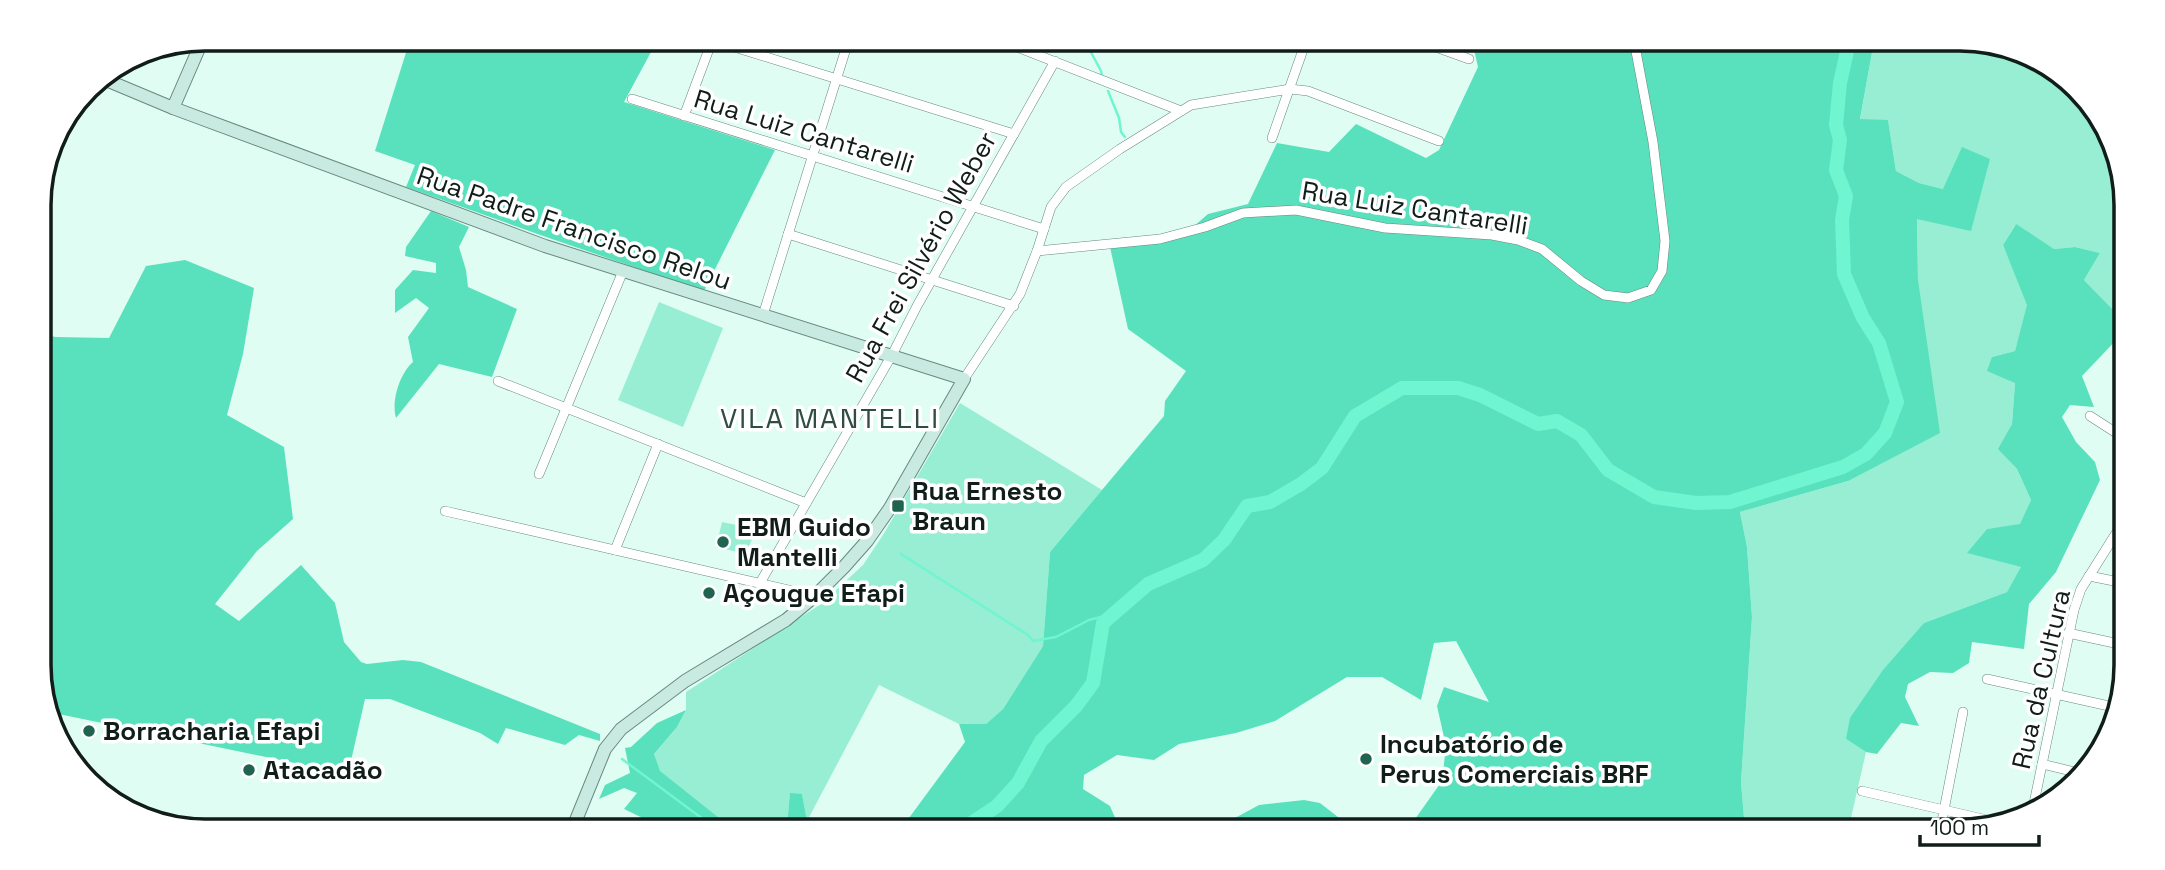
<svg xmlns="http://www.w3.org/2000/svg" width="2165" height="870" viewBox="0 0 2165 870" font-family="'Space Grotesk',sans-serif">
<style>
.green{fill:#97eed3}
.forest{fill:#59e1bd}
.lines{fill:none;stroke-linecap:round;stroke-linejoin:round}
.stream{stroke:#6ff5d0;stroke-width:2.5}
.river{stroke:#6ff5d0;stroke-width:14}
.street-casing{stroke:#68897e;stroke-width:10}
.secondary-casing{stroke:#68897e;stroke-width:14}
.street{stroke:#fff;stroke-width:9}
.secondary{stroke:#c8eae1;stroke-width:12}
.poi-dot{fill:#216351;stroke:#fff;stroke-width:2.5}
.labels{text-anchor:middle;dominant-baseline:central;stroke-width:7;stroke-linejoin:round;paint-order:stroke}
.street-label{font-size:26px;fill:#101d19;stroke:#fff}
.poi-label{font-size:26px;font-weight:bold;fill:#101d19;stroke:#fff;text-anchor:start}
.neighbourhood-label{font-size:28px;letter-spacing:2px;fill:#2e4d44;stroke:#fff}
.rim{fill:none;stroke:#101d19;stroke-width:3.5}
</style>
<rect width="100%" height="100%" fill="#e0fdf3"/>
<g class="green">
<polygon points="1873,47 2015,48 2084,98 2125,194 2123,320 2084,280 2100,253 2075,247 2054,249 2015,225 2003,245 2028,305 2015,351 1992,357 2015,383 2012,424 1999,449 2017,469 2031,500 2020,525 1987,529 1968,553 2022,567 2007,592 1924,623 1846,739 1866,752 1848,831 1745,830 1741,782 1752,617 1747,547 1740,512 1848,481 1918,280 1917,218 1943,189 1919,183 1896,171 1888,120 1860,120"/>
<polygon points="659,302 723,328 683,427 618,400"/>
<polygon points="960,403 1102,490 1050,552 1043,646 1003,709 986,724 959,724 879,685 807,821 802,794 790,794 787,826 728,825 659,771 654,754 677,727 686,710 686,692 821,604 863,565 883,535"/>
<polygon points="722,522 756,529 746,554 716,547"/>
</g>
<g class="forest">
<polygon points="410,40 657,41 624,102 775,150 704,291 549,238 406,187 415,165 375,151"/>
<polygon points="1473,45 1873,47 1860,119 1888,120 1896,171 1919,183 1943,189 1962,147 1990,159 1971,231 1917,219 1918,280 1940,433 1848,481 1740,512 1747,547 1752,617 1741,782 1745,830 1408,829 1442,781 1446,746 1437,706 1444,687 1489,702 1456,641 1434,643 1421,700 1382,677 1347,677 1275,721 1236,733 1179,744 1154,760 1117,755 1084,775 1083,789 1110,806 1119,827 903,826 965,742 959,724 986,724 1003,709 1043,646 1050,552 1164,416 1165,401 1186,371 1128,329 1110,247 1193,227 1208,214 1248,204 1277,143 1329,152 1356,124 1426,158 1439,150 1478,67"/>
<polygon points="2084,98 2092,103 2125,182 2125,194"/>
<path d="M431 211 469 227 459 247 466 270 468 287 517 309 492 377 439 364 396 418C391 401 400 373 413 362L408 337 429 308 416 298 395 313V290L413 270 436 273V263L405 256 406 247Z"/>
<polygon points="2016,224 2054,249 2075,247 2100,253 2084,280 2123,320 2123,335 2121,335 2082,376 2094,407 2070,405 2062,417 2076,442 2095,462 2100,480 2056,572 2029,604 2024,649 1972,642 1969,663 1953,673 1930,672 1908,684 1905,697 1919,726 1901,723 1877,754 1866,752 1846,739 1850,718 1883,670 1924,623 2007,592 2021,567 1967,553 1987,529 2020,524 2031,500 2017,469 1998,449 2012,424 2015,383 1987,371 1992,357 2015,351 2027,305 2003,245"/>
<polygon points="185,260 254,288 243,354 227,415 284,447 293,519 257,551 215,604 239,621 301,565 335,603 344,642 361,662 367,664 403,660 421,662 600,734 600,741 579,735 565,745 506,728 498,744 480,733 390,699 365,699 348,774 49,712 42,698 40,334 56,337 109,338 146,266"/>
<polygon points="686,710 677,727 654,754 660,771 728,825 657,825 624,809 637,793 624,788 599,799 605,785 630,773 625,748 631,747 657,723"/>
<polygon points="790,793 802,794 808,826 787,826"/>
<polygon points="1304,800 1320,803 1352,828 1329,828 1327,825 1310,820 1299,828 1267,820 1261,828 1243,828 1235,818 1259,805"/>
</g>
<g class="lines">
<g class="stream">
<polyline points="1086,43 1101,71 1102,77"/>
<polyline points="1108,91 1119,118 1121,132 1125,137"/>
<polyline points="901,554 1028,635 1033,641 1056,637 1089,620 1113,614"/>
<polyline points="622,759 711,825"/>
</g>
<polyline class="river" points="967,826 997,806 1018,783 1041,741 1076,706 1093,683 1103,623 1148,584 1203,560 1224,540 1247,506 1270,502 1301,484 1322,468 1355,416 1402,388 1458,388 1480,395 1538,424 1557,421 1581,435 1608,470 1654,497 1696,503 1730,502 1843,467 1866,454 1885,433 1897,402 1879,343 1863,318 1844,274 1842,220 1846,196 1836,170 1840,140 1836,125 1840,83 1848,47"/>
<defs>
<g id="street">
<polyline points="715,41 1014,134"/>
<polyline points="1004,42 1181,111"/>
<polyline points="1430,45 1469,59"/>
<polyline points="632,99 1044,229"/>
<polyline points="684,116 712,41"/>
<polyline points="1272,138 1305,44"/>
<polyline points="788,234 1014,306"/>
<polyline points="1037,251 1160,239 1205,227 1243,213 1296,210 1385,228 1492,235 1518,240 1542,249 1581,281 1604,295 1628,298 1651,290 1662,271 1665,241 1653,142 1635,46"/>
<polyline points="763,315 848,42"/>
<polyline points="964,379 1020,294 1037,251 1051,207 1066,187 1120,149 1191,105 1290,89 1308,91 1439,141"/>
<polyline points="498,381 806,503"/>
<polyline points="2090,416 2121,436"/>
<polyline points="539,474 623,271"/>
<polyline points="445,511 815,596"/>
<polyline points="615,550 658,444"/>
<polyline points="2089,576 2119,582"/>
<polyline points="760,583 892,355 917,306 1055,61"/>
<polyline points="2068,633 2119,644"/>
<polyline points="1987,679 2118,708"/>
<polyline points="2042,764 2079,773"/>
<polyline points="1862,791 1996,822"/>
<polyline points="2033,808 2074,610 2081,589 2120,527"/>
<polyline points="1940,831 1963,712"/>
</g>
<g id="secondary">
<polyline points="99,77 173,108 545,246 964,379 890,508 867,541 844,567 815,596 786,620 685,681 621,729 605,749 574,825"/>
<polyline points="173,108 203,39"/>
</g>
</defs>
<use href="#street" class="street-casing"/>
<use href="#secondary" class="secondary-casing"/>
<use href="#street" class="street"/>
<use href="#secondary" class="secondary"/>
</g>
<g class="poi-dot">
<rect x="891" y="499" width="14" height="14" rx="3.5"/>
<circle cx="723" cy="542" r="7"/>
<circle cx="709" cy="593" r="7"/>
<circle cx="89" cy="731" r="7"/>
<circle cx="1366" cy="759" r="7"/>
<circle cx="249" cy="770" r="7"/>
</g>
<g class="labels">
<g class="street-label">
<text transform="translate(804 131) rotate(17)">Rua Luiz Cantarelli</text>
<text transform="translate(1415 208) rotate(9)">Rua Luiz Cantarelli</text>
<text transform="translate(574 228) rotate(19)">Rua Padre Francisco Relou</text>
<text transform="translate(921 257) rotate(-61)">Rua Frei Silvério Weber</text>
<text transform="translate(2041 679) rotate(-77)">Rua da Cultura</text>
</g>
<g class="poi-label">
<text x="912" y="491">Rua Ernesto<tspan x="912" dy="30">Braun</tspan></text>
<text x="737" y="527">EBM Guido<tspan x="737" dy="30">Mantelli</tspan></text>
<text x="723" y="593">Açougue Efapi</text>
<text x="103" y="731">Borracharia Efapi</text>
<text x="1380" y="744">Incubatório de<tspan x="1380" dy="30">Perus Comerciais BRF</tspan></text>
<text x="263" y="770">Atacadão</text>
</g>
<g class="neighbourhood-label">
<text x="830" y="418">VILA MANTELLI</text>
</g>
</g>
<path d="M0 0H2165V870H0ZM205 51H1960A154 154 0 0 1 2114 205V665A154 154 0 0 1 1960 819H205A154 154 0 0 1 51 665V205A154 154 0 0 1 205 51Z" fill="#fff" fill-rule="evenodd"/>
<path class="rim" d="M205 51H1960A154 154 0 0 1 2114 205V665A154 154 0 0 1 1960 819H205A154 154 0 0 1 51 665V205A154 154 0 0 1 205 51Z"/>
<path d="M1920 835v10h119v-10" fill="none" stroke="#101d19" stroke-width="3.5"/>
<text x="1930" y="835" font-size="21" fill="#101d19" stroke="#ffffff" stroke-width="5" paint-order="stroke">100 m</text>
</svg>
